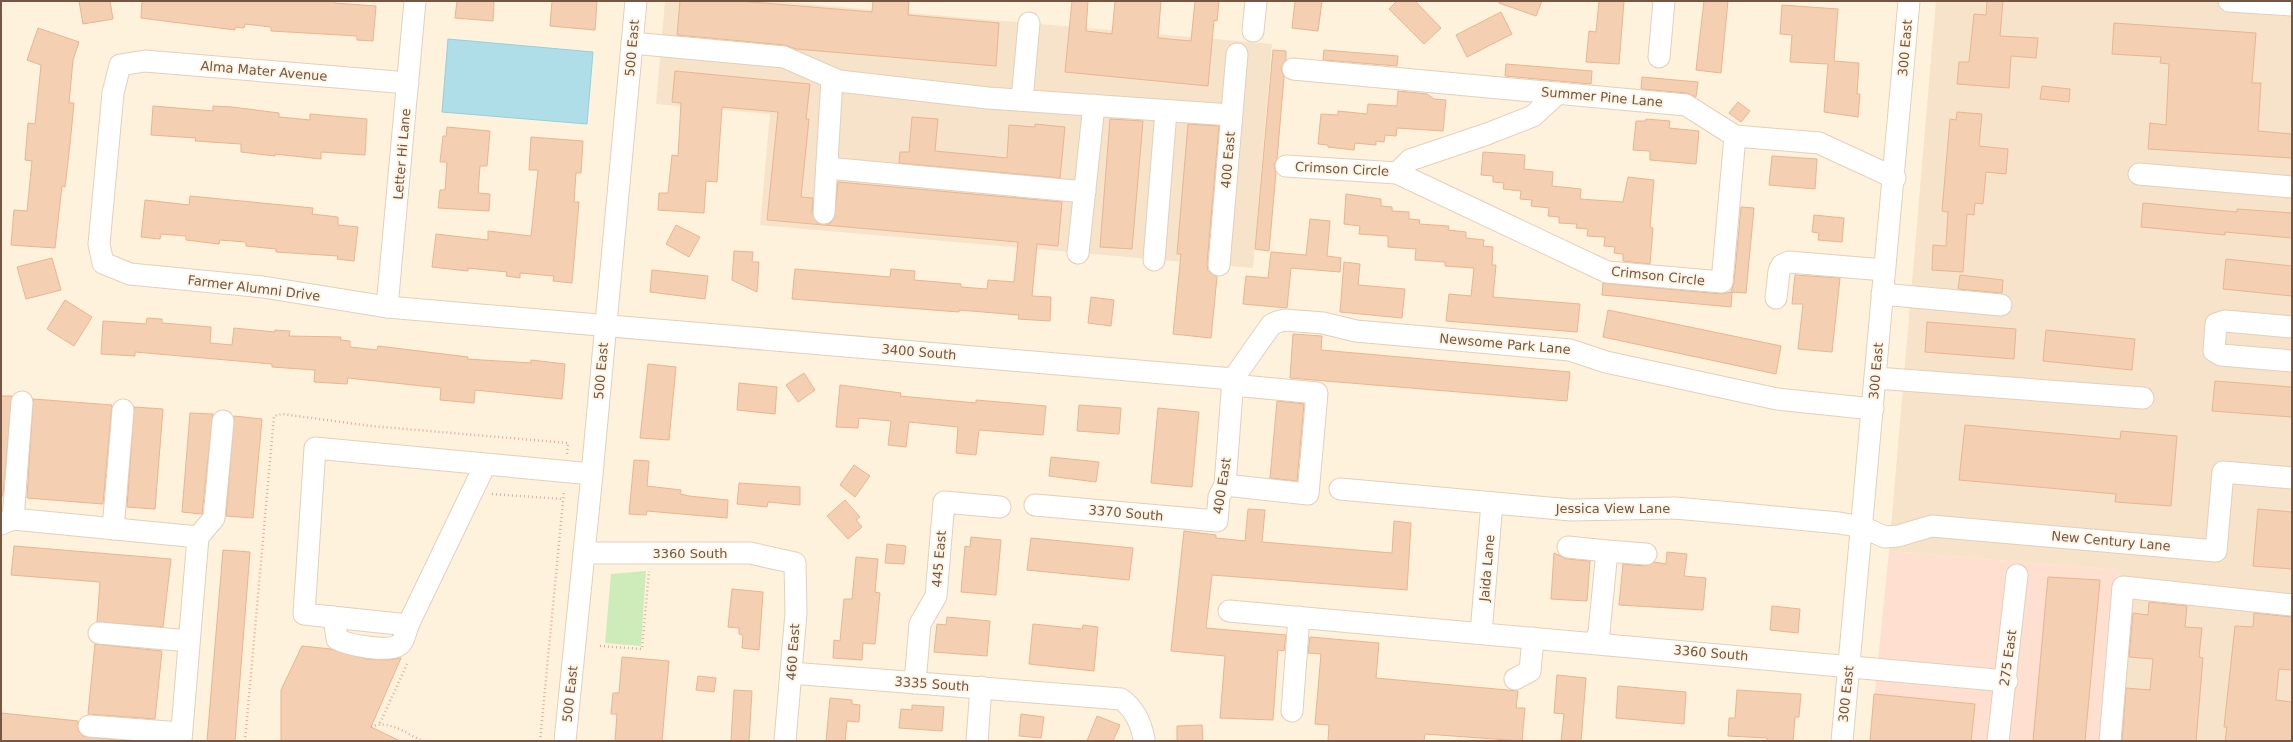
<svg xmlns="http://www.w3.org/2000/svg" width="2293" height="742" viewBox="0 0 2293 742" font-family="'DejaVu Sans',sans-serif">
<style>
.residential{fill:#f6e3ca}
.commercial{fill:#ffdfcf}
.green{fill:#cdecba}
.water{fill:#b0dee8;stroke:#95cedb}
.building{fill:#f5cfb1;stroke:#e9b590}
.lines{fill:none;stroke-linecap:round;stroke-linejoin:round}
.minor-casing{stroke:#e4cfbb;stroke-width:23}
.path{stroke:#dab295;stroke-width:2.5;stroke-dasharray:1 3;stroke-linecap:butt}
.minor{stroke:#fff;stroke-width:21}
.labels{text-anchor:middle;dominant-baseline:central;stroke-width:4;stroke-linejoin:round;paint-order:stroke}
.street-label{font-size:13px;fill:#745643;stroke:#fff5e4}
</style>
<rect width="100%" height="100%" fill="#fef2dc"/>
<g class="residential">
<polygon points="665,1 770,1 1272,44 1253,268 760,225 770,114 656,104"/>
<polygon points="1936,1 2292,1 2292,741 2106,741 2120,570 1889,551"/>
</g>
<polygon class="commercial" points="1889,551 2120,570 2106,741 1870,741"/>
<polygon class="green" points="646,571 641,646 605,643 611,574"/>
<polygon class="water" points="448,39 593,52 587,124 442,112"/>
<g class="building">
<polygon points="79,1 110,1 113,19 83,24"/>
<polygon points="142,1 334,1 334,3 376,6 373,41 357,40 357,36 271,31 271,27 245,24 244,28 235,27 235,30 141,18"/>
<polygon points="457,1 494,1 493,21 455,18"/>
<polygon points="552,1 597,1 595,30 550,26"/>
<polygon points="680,1 739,1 872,12 873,1 909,1 908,15 999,23 996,66 796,49 785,45 677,35"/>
<polygon points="1072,1 1088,1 1086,31 1112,34 1115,1 1161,1 1158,38 1191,41 1195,1 1219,1 1217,21 1214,20 1208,86 1065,72"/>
<polygon points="1295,1 1322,1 1318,31 1292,28"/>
<polygon points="1397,1 1415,1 1441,28 1424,44 1389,9"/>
<polygon points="1499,1 1542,1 1536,16 1499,3"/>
<polygon points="1599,1 1624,1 1619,64 1586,62 1589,31 1596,32"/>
<polygon points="1704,1 1728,1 1721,73 1696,70"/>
<polygon points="1987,1 2003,1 2000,36 2038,38 2036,58 2011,56 2009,88 1957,84 1959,62 1969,62 1974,14 1986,15"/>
<polygon points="1782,5 1838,9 1834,61 1859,63 1857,94 1860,94 1858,117 1824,112 1828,64 1790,62 1792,35 1780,34"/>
<polygon points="1501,12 1512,34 1467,57 1456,35"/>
<polygon points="2114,23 2256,33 2252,83 2261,83 2258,131 2292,134 2292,158 2148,149 2150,123 2166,125 2169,64 2160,63 2161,57 2112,54"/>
<polygon points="38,28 79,42 73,60 69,103 74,103 70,144 65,187 62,186 55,248 11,245 14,210 27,211 32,161 25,160 28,123 35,124 41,65 27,60"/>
<polygon points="1273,50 1286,51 1286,60 1281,68 1284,77 1277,159 1274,165 1276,172 1269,251 1255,249"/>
<polygon points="1324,50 1398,56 1397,66 1323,60"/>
<polygon points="1506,64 1592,71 1591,84 1505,76"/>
<polygon points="675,71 810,84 806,119 809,119 801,197 813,198 812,213 818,223 829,224 834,219 838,182 1062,202 1058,246 1037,244 1032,296 1051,297 1050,321 1018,319 1019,315 959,310 959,312 792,299 795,269 890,277 891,269 915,271 914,280 961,284 961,287 987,289 988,280 1014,282 1018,242 767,220 778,112 722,107 717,182 706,181 704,213 658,210 659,193 668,193 672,155 678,156 681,103 672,102"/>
<polygon points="1642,77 1698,82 1696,97 1687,93 1641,89"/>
<polygon points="2042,86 2070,89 2069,102 2040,99"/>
<polygon points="1398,91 1427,94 1434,99 1446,100 1443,131 1397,128 1396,136 1385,135 1384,142 1376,141 1376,145 1355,143 1354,150 1328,147 1328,145 1318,144 1321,114 1338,115 1338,111 1367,114 1368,104 1397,106"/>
<polygon points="1738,102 1750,111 1741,122 1729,113"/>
<polygon points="153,106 213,111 213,106 232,107 279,113 279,117 310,120 310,114 367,119 365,155 321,152 321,159 275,154 275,156 241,152 241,144 195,141 196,138 151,135"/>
<polygon points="1957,112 1982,114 1979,146 2008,149 2006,174 1986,172 1983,204 1975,203 1974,215 1967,214 1963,272 1932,270 1933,245 1946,246 1948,212 1942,211 1950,119 1956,120"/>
<polygon points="912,117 938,119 935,151 1007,158 1009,125 1035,127 1035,124 1065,127 1060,178 899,163 900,152 909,152"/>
<polygon points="1110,119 1143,121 1132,249 1100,247"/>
<polygon points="1646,119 1670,121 1669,128 1699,131 1696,164 1650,160 1650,151 1633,150 1636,121 1646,121"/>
<polygon points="1188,124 1219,126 1207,264 1208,271 1217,277 1211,338 1173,334 1181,254 1177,254"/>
<polygon points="447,127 490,131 487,166 480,166 478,193 490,194 489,211 438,208 440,190 445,190 447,162 440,162 443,136 446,136"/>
<polygon points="531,137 583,141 581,173 576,173 574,202 579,202 572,283 553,281 554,276 520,273 520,278 506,276 507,272 468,268 468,271 432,267 436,234 488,240 488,231 531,236 538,170 529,170"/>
<polygon points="1483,152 1525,155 1524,169 1553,172 1552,186 1581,189 1580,199 1623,202 1628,177 1654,180 1650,227 1653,228 1650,264 1623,261 1623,254 1614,253 1615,247 1604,246 1605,237 1587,236 1588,229 1576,228 1577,224 1559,223 1559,217 1548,216 1549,208 1531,206 1532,200 1520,199 1521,191 1503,189 1504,183 1493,182 1493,176 1481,175"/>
<polygon points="1772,156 1817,159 1815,189 1769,185"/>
<polygon points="1346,194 1381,199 1381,206 1392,207 1392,211 1409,212 1409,219 1420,220 1419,224 1449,226 1448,230 1466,232 1466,238 1484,240 1483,246 1493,247 1492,265 1496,265 1493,297 1580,304 1577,332 1446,321 1449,294 1471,296 1474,268 1445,266 1445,262 1415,260 1416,249 1388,247 1388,236 1359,234 1360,226 1344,224"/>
<polygon points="190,196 313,208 312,214 338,217 338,225 358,227 354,261 337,259 338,256 276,252 276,249 246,246 246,242 220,240 219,244 186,240 186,236 161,234 160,239 141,237 145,200 189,205"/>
<polygon points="2143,203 2237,212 2237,209 2292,213 2292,238 2225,232 2225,235 2141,227"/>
<polygon points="1741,207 1754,208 1746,293 1731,292 1734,283"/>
<polygon points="1814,215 1844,218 1842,242 1818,240 1819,233 1812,232"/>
<polygon points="1310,219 1330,221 1327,256 1341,258 1340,272 1291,268 1287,308 1243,304 1246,276 1268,278 1271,252 1306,255"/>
<polygon points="676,225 700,237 689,257 666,244"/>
<polygon points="734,251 753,252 752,262 759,262 757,292 732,280"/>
<polygon points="52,258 61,290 26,299 17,267"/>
<polygon points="2226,259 2292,266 2292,296 2223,289"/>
<polygon points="1344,262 1360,264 1358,285 1405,289 1402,318 1340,312"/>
<polygon points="652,270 708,276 705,299 650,292"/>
<polygon points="1795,275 1840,278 1832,352 1798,349 1803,304 1792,304"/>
<polygon points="1960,275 2003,280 2002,293 1958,289"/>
<polygon points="1603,283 1721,294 1732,292 1731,307 1602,295"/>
<polygon points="1091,297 1114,300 1111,326 1088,323"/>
<polygon points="65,300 92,317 74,346 47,329"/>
<polygon points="1608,310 1781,346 1776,374 1603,337"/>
<polygon points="147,318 162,319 162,323 211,327 210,343 232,345 234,328 275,332 275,330 290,331 289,336 341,337 340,340 350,341 350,347 377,350 378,346 468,357 467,359 531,363 531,360 565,364 562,399 475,390 474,403 440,400 441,388 348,378 347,384 314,382 315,370 272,367 272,364 135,352 135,356 101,354 103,321 146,324"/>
<polygon points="1927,322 2016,329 2014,359 1925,352"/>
<polygon points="2046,330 2135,339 2132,370 2043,361"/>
<polygon points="1293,334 1322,336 1321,350 1570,372 1567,401 1290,378"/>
<polygon points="648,364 676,367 669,440 640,438"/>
<polygon points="804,373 815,390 798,402 786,385"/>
<polygon points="2215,381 2292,387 2292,417 2212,411"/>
<polygon points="739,383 777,387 775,414 737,410"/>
<polygon points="840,385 901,393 900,396 976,403 976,400 1046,406 1043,435 979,430 976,455 956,453 958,427 909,422 906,447 888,445 891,421 859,418 858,428 836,427"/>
<polygon points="1,396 12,396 3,496 1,496"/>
<polygon points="33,399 112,405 103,504 27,498"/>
<polygon points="1277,401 1304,404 1297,481 1270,478"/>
<polygon points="1079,405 1121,408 1119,434 1077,431"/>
<polygon points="134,407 163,409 155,509 127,507"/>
<polygon points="1158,408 1199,412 1192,487 1151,483"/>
<polygon points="190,413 213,414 202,514 182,512"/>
<polygon points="234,416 262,419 253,518 226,516"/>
<polygon points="1965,425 2120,439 2121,431 2177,436 2171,506 2115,502 2116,494 1959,480"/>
<polygon points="1051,457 1099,462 1096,482 1049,476"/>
<polygon points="634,460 649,461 647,486 681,490 680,494 689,496 728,500 727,518 647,511 646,515 629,514"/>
<polygon points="854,465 870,476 855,497 840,485"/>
<polygon points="739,483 800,487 800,505 768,502 767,507 737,504"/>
<polygon points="845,500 860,517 856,520 862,527 848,539 827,516"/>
<polygon points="1248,509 1265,510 1262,542 1392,553 1394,521 1411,523 1407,590 1212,575 1206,628 1286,635 1284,651 1278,650 1273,720 1220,718 1225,656 1171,651 1184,531 1216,535 1216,538 1245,541"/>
<polygon points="2258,509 2292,512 2292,569 2253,566"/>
<polygon points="971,537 1001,540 996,595 961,592 965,546 970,547"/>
<polygon points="1031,538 1133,548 1129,580 1027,570"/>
<polygon points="887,544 906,546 904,564 885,563"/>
<polygon points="14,546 171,559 163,627 97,622 100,582 11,575"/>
<polygon points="223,550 250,552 241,666 235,741 207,741"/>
<polygon points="1667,552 1687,554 1684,576 1706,578 1703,610 1619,605 1623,564 1645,566 1654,562 1666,564"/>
<polygon points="1554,553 1567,559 1590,561 1587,601 1551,599"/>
<polygon points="856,557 878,559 875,592 880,593 875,644 863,643 862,660 833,658 834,640 840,641 844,599 852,599"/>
<polygon points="2048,577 2100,580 2085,741 2033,741"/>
<polygon points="732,589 763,592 759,650 742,648 743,635 739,634 739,628 728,627"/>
<polygon points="2149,602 2187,606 2185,627 2202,628 2199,657 2203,658 2196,741 2122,741 2126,688 2150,690 2153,659 2129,657 2133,613 2148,615"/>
<polygon points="1772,606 1800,609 1798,633 1770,630"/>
<polygon points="2254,613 2292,617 2292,670 2279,669 2276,700 2292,702 2292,741 2225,741 2227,727 2224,727 2235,626 2253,627"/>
<polygon points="947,617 990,621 987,656 934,652 937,624 946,625"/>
<polygon points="1033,624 1082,629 1083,625 1098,627 1094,671 1029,664"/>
<polygon points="1310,637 1379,643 1376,678 1518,691 1516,708 1525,708 1522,741 1425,734 1424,741 1328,741 1329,725 1315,724 1321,654 1308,653"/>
<polygon points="95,644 162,651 155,719 88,714"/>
<polygon points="302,646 331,649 367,659 387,660 401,658 371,727 400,741 281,741 281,690"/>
<polygon points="622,657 669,661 662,741 615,741 617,714 611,714 613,693 619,693"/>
<polygon points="1557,675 1586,678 1581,741 1561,741 1564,714 1554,713"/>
<polygon points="698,676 716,678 714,692 696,690"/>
<polygon points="1618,686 1686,692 1684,724 1616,718"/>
<polygon points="734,690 752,691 749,741 731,741"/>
<polygon points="1737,690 1801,694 1799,717 1795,717 1793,741 1767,741 1767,738 1728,736 1729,718 1735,718"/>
<polygon points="1874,694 1975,704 1971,741 1870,741"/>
<polygon points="830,698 852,700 852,704 860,705 859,722 847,721 845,741 826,741"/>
<polygon points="912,705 944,707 942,731 899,728 901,709 912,710"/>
<polygon points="1,713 78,721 78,731 83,736 128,741 1,741"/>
<polygon points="1021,714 1044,717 1041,738 1019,736"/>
<polygon points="1097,716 1120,725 1113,741 1087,741"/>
<polygon points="1202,725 1203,741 1177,741 1177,726"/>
</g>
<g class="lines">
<defs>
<g id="minor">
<polyline points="2229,1 2292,5"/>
<polyline points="1253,31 1256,1"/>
<polyline points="632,43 784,57 839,81 988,98 1231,115"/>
<polyline points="1659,57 1664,1"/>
<polyline points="1293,69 1686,105 1735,136 1819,143 1895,178"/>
<polyline points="408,83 145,61 120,65 113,93 99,244 103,263 130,274 263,287 387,307 1233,379"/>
<polyline points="1022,100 1029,23"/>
<polyline points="1286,166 1397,173 1607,272 1722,282 1735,136"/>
<polyline points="827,168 1085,192"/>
<polyline points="1397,173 1410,160 1487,134 1533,116 1558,93"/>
<polyline points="2139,174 2292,187"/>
<polyline points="824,213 832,78"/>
<polyline points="1078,253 1094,105"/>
<polyline points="1154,260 1166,111"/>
<polyline points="1219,265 1237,54"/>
<polyline points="1882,294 2001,305"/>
<polyline points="1776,298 1779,271 1782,265 1789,262 1884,270"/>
<polyline points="387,307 415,1"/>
<polyline points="2292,327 2225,321 2216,324 2214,351 2221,355 2292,361"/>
<polyline points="1876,378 2143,398"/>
<polyline points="1233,379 1271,325 1277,322 1285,320 1323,323 1356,331 1570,350 1606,362 1777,399 1873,409"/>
<polyline points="485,465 408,625 304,614 315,448 592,474"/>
<polyline points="1225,485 1308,494 1317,393 1233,385"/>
<polyline points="1340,489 1571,510 1675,508 1743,514 1839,523 1862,527 1885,537 1898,536 1932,526 2216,551 2223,472 2292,478"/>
<polyline points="1035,505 1217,521 1219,497 1225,485 1233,379"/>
<polyline points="13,519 22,402"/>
<polyline points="1,524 13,519 198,537 181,741"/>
<polyline points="113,529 123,410"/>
<polyline points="198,537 214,518 223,421"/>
<polyline points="1568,547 1607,551"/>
<polyline points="584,553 750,553 795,563 796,613 785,741"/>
<polyline points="1229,611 2007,681"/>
<path d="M334 617 337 639C348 645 389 653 399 645 404 642 406 631 408 625"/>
<polyline points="99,633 189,641"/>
<polyline points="1481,633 1492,503"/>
<polyline points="1594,643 1599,632 1607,551 1646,554"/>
<path d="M791 673 1121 699C1135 709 1141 723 1144 739"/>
<polyline points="1515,679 1530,671 1533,638"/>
<polyline points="915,683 920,624 936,596 944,502 1000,507"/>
<polyline points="1292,711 1299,617"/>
<polyline points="89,726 181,733"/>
<polyline points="565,741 592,474 636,1"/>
<polyline points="977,741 981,687"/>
<polyline points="1842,741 1909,1"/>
<polyline points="1998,741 2017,575"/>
<polyline points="2110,741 2123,587 2292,605"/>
</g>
</defs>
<use href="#minor" class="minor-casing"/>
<g class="path">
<polyline points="492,494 563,499"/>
<polyline points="600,646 642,649 649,571"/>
<polyline points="380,723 408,662"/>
<path d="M371 727C388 719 406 733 422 741"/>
<polyline points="245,741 274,416 282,414 371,426 568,443 567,454"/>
<polyline points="540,741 564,491"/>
</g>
<use href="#minor" class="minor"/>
</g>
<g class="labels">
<g class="street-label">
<text transform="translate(632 48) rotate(-85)">500 East</text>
<text transform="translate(1905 48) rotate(-85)">300 East</text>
<text transform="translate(264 71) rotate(5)">Alma Mater Avenue</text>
<text transform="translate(1602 97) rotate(5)">Summer Pine Lane</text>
<text transform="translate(402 154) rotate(-85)">Letter Hi Lane</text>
<text transform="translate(1228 160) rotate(-85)">400 East</text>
<text transform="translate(1342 169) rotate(3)">Crimson Circle</text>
<text transform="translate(1658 276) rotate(6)">Crimson Circle</text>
<text transform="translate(254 288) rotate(7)">Farmer Alumni Drive</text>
<text transform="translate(1505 344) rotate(5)">Newsome Park Lane</text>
<text transform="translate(919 352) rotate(5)">3400 South</text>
<text transform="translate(601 371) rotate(-85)">500 East</text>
<text transform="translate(1876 371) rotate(-85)">300 East</text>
<text transform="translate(1222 486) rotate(-81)">400 East</text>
<text x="1613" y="508">Jessica View Lane</text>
<text transform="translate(1126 513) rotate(5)">3370 South</text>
<text transform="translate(2111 541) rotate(5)">New Century Lane</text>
<text x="690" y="553">3360 South</text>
<text transform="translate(939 559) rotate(-85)">445 East</text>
<text transform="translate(1487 568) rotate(-85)">Jaida Lane</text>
<text transform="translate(793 652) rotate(-86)">460 East</text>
<text transform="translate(1711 653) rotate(5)">3360 South</text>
<text transform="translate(2008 658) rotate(-82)">275 East</text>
<text transform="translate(932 684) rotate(4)">3335 South</text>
<text transform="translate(570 694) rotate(-84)">500 East</text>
<text transform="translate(1846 694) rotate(-84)">300 East</text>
</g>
</g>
<rect width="2293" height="742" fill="none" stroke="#745643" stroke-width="4"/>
</svg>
